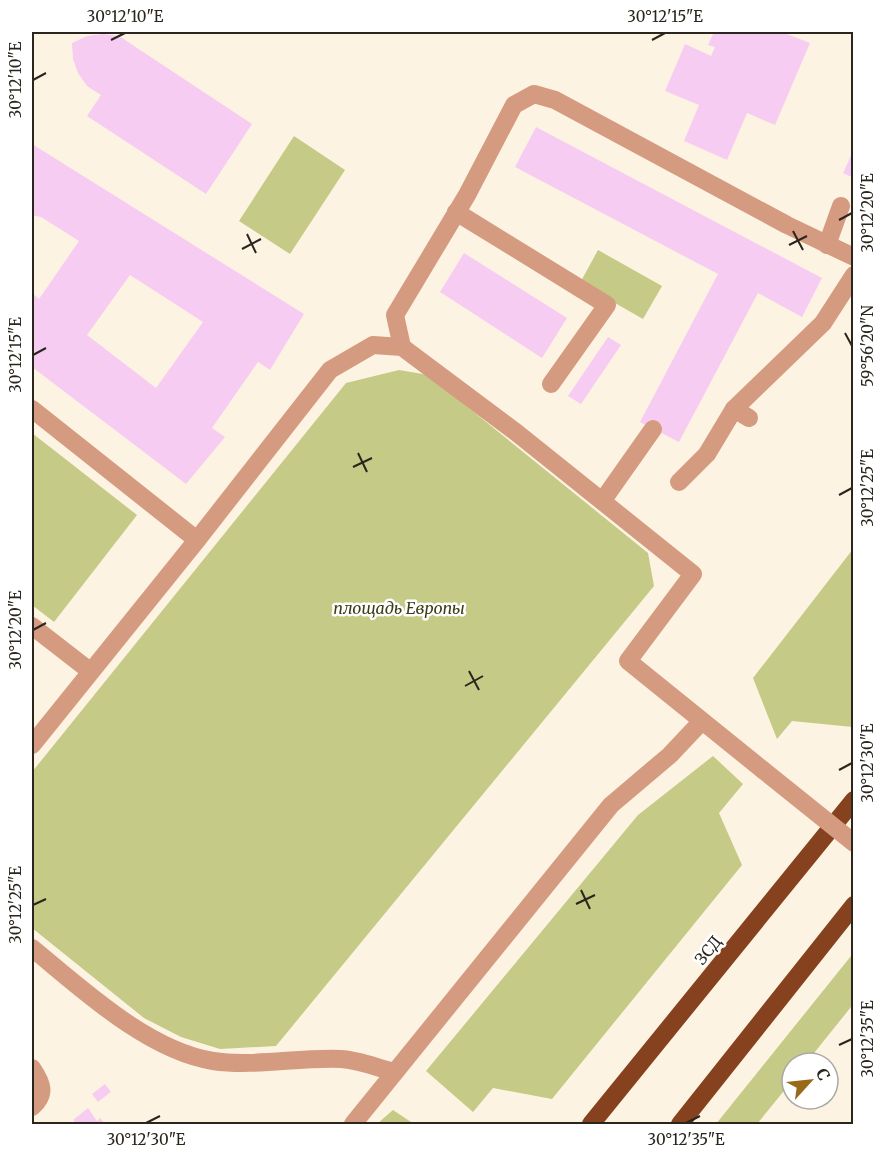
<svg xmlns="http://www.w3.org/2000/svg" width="885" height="1156" viewBox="0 0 885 1156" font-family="Merriweather,serif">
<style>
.green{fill:#c5ca86}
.building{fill:#f7ccf2;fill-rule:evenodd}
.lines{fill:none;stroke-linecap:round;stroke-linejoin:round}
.minor{stroke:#d59b80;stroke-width:18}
.highway{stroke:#86411e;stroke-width:18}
.minor-bridge{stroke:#d59b80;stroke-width:18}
.ticks{fill:none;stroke:#2a251d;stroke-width:2}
.labels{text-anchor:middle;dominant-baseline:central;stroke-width:5;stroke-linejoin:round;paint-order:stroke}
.park-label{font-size:16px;font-style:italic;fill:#3b3d16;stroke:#fff}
.street-label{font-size:16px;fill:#2a251d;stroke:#fff}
.neatline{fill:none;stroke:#2a251d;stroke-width:2}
.ticks-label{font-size:15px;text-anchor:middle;fill:#2a251d}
</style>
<rect width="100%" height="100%" fill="#fdf3e2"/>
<g class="green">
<polygon points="294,136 345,170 290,254 239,221"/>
<polygon points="598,250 662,286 643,319 580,283"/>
<polygon points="399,370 428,375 648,553 654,586 276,1046 220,1049 181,1037 144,1018 32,928 32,772 346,383"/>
<polygon points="32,433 137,515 54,622 32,605"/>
<polygon points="853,549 853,727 792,721 777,739 753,678"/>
<polygon points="713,756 743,784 719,813 742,865 552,1099 493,1088 473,1112 426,1071 638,815"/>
<polygon points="851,956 853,957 853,1008 851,1007 806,1063 792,1063 792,1081 757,1124 716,1124"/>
<polygon points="393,1110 414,1124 377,1124"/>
</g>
<g class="building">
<polygon points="714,32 767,32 772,34 773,32 782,32 810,43 775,125 747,113 727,160 684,141 699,105 665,91 685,44 711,56 715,47 708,45"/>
<polygon points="103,34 119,36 252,124 206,194 87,116 101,95 87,86 78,73 73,59 72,43 87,36"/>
<polygon points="536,127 822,278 802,317 758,293 679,442 640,422 718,274 515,167"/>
<path d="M32 144 304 314 270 370 258 362 212 428 225 437 186 484 32 367V293L39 299 79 241 41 217 32 215ZM130 275 203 322 156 388 87 335Z"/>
<polygon points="854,149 854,178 843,173"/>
<polygon points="464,253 567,318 542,358 440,292"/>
<polygon points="608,337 621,345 581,404 568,396"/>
<polygon points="105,1084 111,1092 98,1102 92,1094"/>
<polygon points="88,1108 97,1121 100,1118 105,1124 73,1124 76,1123 73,1120"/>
</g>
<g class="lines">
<g class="minor">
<polyline points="456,212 607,305 551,384"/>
<polyline points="827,245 841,206"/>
<polyline points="402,347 395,315 467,195 514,105 534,94 555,100 787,225 854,257"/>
<polyline points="32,409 197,540"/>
<polyline points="734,409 749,418"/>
<polyline points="679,482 707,454 734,409 823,323 854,275"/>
<polyline points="603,500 653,429"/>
<polyline points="32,626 90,671"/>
<polyline points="32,745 197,540 330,370 373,345 402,347 517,433 693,574 628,661 763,770"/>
<path d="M32 948C82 989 148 1051 213 1061 255 1067 299 1057 341 1059 359 1060 378 1068 395 1072"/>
<path d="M32 1068C42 1083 47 1094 32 1107"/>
<polyline points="353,1124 611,805 670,755 702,721"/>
</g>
<g class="highway">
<polyline points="591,1124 854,800"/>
<polyline points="680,1124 854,905"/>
</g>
<polyline class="minor-bridge" points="763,770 854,843"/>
</g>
<path class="ticks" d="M111 40 125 33M652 40 665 33M33 80 46 73M839 220 852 213M793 231 803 250M247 234 256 253M789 245 807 236M242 249 261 239M845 333 852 346M33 355 46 348M358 453 367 472M353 467 372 458M839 495 852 488M33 630 46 623M469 671 479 690M465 686 483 676M839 770 852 763M581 890 590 909M576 904 595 895M33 905 46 899M839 1045 852 1039M146 1123 160 1116M686 1123 700 1116"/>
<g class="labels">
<g class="park-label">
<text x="399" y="608">площадь Европы</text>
</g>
<g class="street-label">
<text transform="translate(708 950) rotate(-51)">ЗСД</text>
</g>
</g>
<rect width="885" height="1156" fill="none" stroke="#ffffff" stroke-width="66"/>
<g transform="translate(810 1081) rotate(63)"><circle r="28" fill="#ffffff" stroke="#aaa8a5" stroke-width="1.5"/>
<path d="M0-4.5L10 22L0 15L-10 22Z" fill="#98691a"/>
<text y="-9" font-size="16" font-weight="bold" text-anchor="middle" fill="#2a251d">С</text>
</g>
<rect x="33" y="33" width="819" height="1090" class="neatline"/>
<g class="ticks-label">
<text x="125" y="22">30°12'10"E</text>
<text x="665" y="22">30°12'15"E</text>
<text transform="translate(16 80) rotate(-90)" y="5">30°12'10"E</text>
<text transform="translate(868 213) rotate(-90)" y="5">30°12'20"E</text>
<text transform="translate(868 346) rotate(-90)" y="5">59°56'20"N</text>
<text transform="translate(16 355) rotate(-90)" y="5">30°12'15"E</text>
<text transform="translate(868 488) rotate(-90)" y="5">30°12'25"E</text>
<text transform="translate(16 630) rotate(-90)" y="5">30°12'20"E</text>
<text transform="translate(868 763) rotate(-90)" y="5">30°12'30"E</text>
<text transform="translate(16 905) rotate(-90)" y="5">30°12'25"E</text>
<text transform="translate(868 1039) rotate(-90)" y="5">30°12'35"E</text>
<text x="146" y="1145">30°12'30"E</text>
<text x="686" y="1145">30°12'35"E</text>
</g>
</svg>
